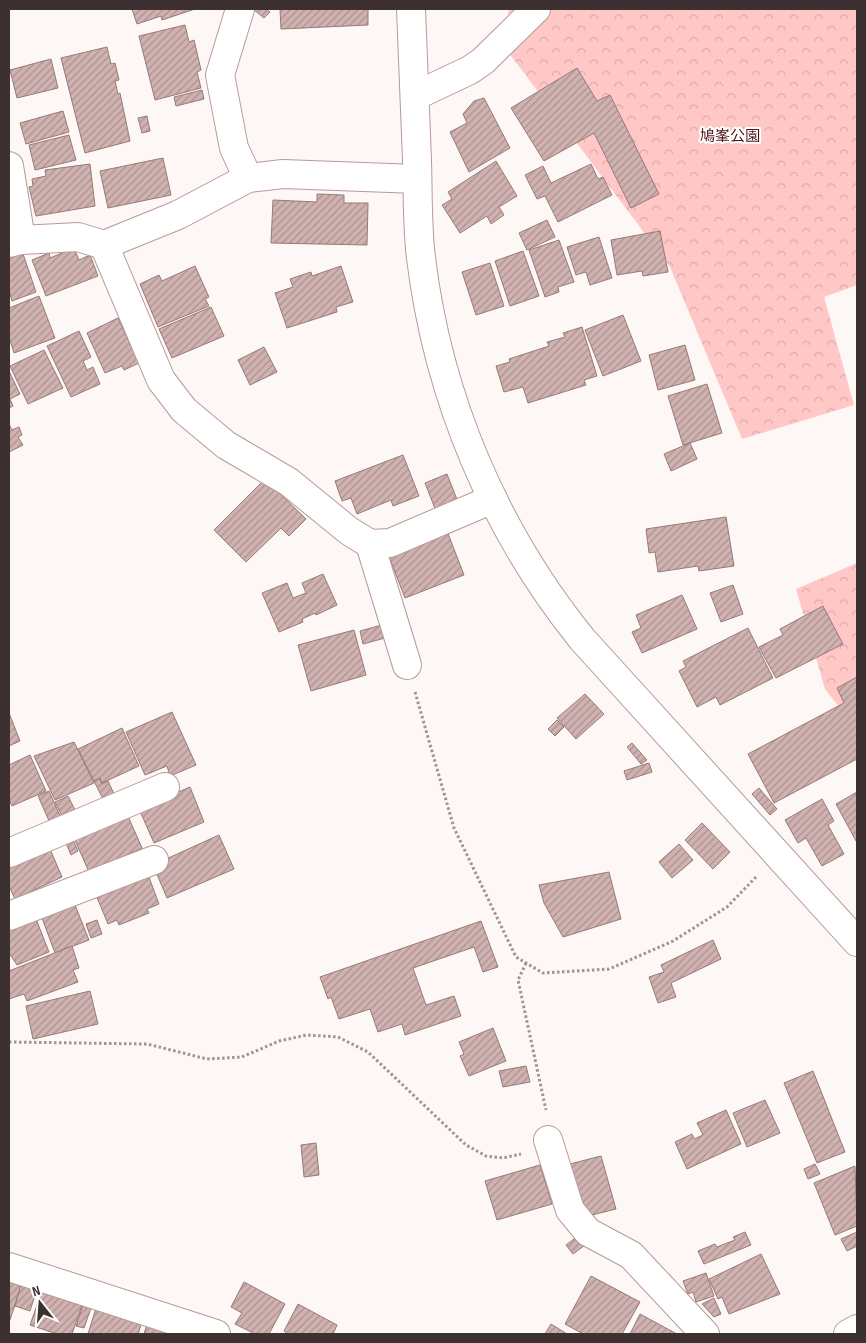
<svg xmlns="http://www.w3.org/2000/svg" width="866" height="1343" viewBox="0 0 866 1343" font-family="'Sofia Sans Condensed','Noto Sans JP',sans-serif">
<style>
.forest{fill:url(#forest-crowns)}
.building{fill:url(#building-hatch);stroke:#967a78}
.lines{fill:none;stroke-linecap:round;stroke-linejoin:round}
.minor-casing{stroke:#b79a98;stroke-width:30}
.path{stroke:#9d9493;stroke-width:3;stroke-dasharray:2.5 2.5;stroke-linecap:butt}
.minor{stroke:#fff;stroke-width:28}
.labels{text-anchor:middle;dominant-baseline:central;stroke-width:4;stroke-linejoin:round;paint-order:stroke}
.park-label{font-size:15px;fill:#501216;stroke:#fff}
</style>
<defs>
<pattern id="forest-crowns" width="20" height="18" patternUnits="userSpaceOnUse" patternTransform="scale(1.25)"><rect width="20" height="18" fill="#ffc8c6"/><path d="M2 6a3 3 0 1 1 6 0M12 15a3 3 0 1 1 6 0" fill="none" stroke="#dbacaa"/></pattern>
<pattern id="building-hatch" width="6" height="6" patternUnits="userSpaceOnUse" patternTransform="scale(1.25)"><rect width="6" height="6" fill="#d0b2b0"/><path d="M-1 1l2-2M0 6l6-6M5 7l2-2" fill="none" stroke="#aa9190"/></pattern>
</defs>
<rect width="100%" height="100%" fill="#fdf7f6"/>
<g class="forest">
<polygon points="509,9 857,9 857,285 824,297 854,405 742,439 670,267 503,45"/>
<polygon points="857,563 857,730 825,689 796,589"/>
</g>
<g class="building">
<polygon points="132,9 195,9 162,20 161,16 137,24"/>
<polygon points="253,9 266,9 270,12 264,18"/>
<polygon points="280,9 368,9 368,25 281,29"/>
<polygon points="185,25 189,42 194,40 201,70 197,72 201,88 155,100 139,36"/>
<polygon points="107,47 111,64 115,63 119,80 115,81 118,94 120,93 130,141 85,153 61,58"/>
<polygon points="51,59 58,88 17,98 10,70"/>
<polygon points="577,68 597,101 610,95 659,194 631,208 594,133 544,161 511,108"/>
<polygon points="202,90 204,99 176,106 174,97"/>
<polygon points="484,98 510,148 469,172 450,132 467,123 463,114 474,101"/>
<polygon points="63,111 69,132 26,144 20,123"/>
<polygon points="147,116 150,131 142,133 138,118"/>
<polygon points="69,135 76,160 35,170 29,145"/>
<polygon points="163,158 171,195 108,208 100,171"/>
<polygon points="496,161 517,196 499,207 504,215 491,224 487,216 460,233 442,205 452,199 448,192"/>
<polygon points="90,164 95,206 36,216 29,187 33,186 32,179 46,176 45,170"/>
<polygon points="591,164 598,179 603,177 612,195 558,222 545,196 537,199 525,175 543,166 551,183"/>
<polygon points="317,194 344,195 344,203 368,203 367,245 271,243 273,200 317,202"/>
<polygon points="547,220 555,237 527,250 519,233"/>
<polygon points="660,231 668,272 643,276 642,271 617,275 611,240"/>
<polygon points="599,237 612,278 590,285 586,272 576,275 567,247"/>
<polygon points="559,240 574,282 558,287 559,292 545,297 529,250"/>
<polygon points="21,248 36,292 12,301 9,290 9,252"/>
<polygon points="74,248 79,260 90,255 98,276 46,296 32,260 49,253 50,258"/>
<polygon points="523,251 539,296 510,306 495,261"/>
<polygon points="490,263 504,306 476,315 462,272"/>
<polygon points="195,266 209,297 205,299 209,306 158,327 140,284 159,275 162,281"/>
<polygon points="341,266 353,302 336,307 337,312 287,328 275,293 293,287 290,279 311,272 312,276"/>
<polygon points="39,296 55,338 14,353 9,337 9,308"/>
<polygon points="211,307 224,336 172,358 159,329"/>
<polygon points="623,315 641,361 603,376 585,330"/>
<polygon points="118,318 139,363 124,370 122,366 105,373 87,333"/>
<polygon points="582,327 597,376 584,380 586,385 528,403 523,387 504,392 496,366 510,362 509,359 549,346 547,342 565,337 563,333"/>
<polygon points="79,331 91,357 83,361 87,370 93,367 100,384 71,397 47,346"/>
<polygon points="685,345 695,380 658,390 649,355"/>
<polygon points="264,347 277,372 250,385 238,360"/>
<polygon points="44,350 63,388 28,404 10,366"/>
<polygon points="9,371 20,394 10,399 13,406 9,408"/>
<polygon points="707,384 722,433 683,445 668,396"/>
<polygon points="9,424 12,430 19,427 22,435 18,437 23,445 9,452"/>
<polygon points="690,443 697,459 671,471 664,454"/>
<polygon points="403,455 419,496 393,506 391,500 357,514 351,498 342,501 335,481"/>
<polygon points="447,474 458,502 436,511 425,483"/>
<polygon points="265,479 306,519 289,536 281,528 246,562 214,530"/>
<polygon points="726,517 734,566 699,571 698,566 658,572 655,552 649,553 646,529"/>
<polygon points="447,531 464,575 405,598 388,554"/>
<polygon points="323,574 337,605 316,615 315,613 302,619 303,622 279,632 262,593 287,583 293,598 306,593 302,583"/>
<polygon points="733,585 743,614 721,622 710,593"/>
<polygon points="682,595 697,629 642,653 632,632 641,628 636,615"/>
<polygon points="823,606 843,644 776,678 759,647 783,635 780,629"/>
<polygon points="382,625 385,638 363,644 360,631"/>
<polygon points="748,628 773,678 720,705 716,697 697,707 679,671 686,667 683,661"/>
<polygon points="354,630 366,675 311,691 298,645"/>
<polygon points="857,677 857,759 774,803 748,754 844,703 837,688"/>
<polygon points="585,694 604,714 576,739 557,718"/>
<polygon points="172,712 196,765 170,776 167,766 145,775 126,732"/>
<polygon points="9,713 20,741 9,746"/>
<polygon points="557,720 564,727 555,736 548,729"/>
<polygon points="122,728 139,766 102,783 100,778 94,781 78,749"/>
<polygon points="74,742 94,783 55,800 34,756"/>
<polygon points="632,743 647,760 641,764 627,747"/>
<polygon points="30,755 46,791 12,806 9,799 9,765"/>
<polygon points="649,763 652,772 627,780 624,771"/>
<polygon points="99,778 102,784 108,781 114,794 103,799 94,781"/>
<polygon points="190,787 204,822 154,843 139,809"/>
<polygon points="759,788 777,809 770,815 752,794"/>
<polygon points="49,791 61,818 50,823 38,796"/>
<polygon points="857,792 857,840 856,841 836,804"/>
<polygon points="68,796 76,812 63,818 55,802"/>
<polygon points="822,799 834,821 828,825 844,854 822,866 806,838 798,843 785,820"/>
<polygon points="127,814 142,848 89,872 74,838"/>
<polygon points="702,823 730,852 713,869 685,840"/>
<polygon points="219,835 234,869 167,898 153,865"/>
<polygon points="73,840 78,851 71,855 66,843"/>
<polygon points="679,844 693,860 672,878 659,862"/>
<polygon points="50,849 62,877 15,899 9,886 9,867"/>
<polygon points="147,872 159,904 147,909 149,913 119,925 117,920 108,924 96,895"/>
<polygon points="609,872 621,919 563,937 544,903 539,885"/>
<polygon points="75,905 89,940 55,953 42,918"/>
<polygon points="36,919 49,952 17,965 9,953 9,930"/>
<polygon points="97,920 102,934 91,938 86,924"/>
<polygon points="481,921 498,967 483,972 474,947 413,968 426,1005 454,996 461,1016 405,1035 402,1024 378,1032 370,1009 339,1019 331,997 328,999 320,977"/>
<polygon points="713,940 721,959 671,983 676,997 658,1003 649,977 664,972 661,965"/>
<polygon points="72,946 79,968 73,970 78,982 27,1001 24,994 9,999 9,971"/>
<polygon points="90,991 98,1024 33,1039 26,1006"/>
<polygon points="493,1028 506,1061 469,1076 460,1056 464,1054 459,1042"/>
<polygon points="526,1066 530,1082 503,1087 499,1071"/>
<polygon points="813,1071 845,1152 817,1163 784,1083"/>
<polygon points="765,1100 780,1133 747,1147 733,1113"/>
<polygon points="726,1110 741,1144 687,1169 675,1142 692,1134 694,1139 703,1135 697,1123"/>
<polygon points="316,1143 319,1175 304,1177 301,1145"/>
<polygon points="601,1156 616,1209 580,1218 566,1165"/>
<polygon points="815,1164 820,1174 808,1179 804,1169"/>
<polygon points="540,1165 552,1204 497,1220 485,1181"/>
<polygon points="855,1166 857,1226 835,1235 814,1183"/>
<polygon points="745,1232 751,1245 704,1264 698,1251 715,1244 717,1247 735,1240 733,1237"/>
<polygon points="857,1232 857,1246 847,1251 841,1239"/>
<polygon points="578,1236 585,1245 573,1254 566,1245"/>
<polygon points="761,1254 780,1294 729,1314 722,1297 718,1299 709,1279"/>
<polygon points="706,1273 714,1296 696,1302 693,1292 688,1294 683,1281"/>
<polygon points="591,1276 640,1302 622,1334 583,1334 565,1324"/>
<polygon points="9,1279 22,1283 10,1320 9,1319"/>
<polygon points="244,1282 285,1304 269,1334 255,1334 235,1324 242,1313 231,1307"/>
<polygon points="21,1284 37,1289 30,1311 15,1306"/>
<polygon points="42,1291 82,1305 72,1334 57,1334 30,1325"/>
<polygon points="714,1298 721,1314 714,1317 702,1304"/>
<polygon points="84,1302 92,1305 84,1328 76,1326"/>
<polygon points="298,1304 337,1325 333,1334 288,1334 284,1331"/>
<polygon points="96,1308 142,1322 138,1334 88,1334"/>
<polygon points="640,1314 677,1334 630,1334"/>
<polygon points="147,1324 180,1334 144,1334"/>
<polygon points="551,1324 567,1334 545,1334"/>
</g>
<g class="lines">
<defs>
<g id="minor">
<polyline points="240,9 220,75 234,148 248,178"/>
<path d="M411 9C413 59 415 109 417 160 418 192 417 226 421 258 438 397 494 530 582 639L857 942"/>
<polyline points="415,96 470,70 483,61 536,9"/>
<polyline points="9,166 21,240"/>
<polyline points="9,243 21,240 78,237 104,245 161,380 184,410 226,445 289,482 349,531 370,544 390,543 493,499"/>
<polyline points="104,245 178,215 248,178 283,174 417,179"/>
<polyline points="370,544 407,665"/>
<polyline points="9,853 165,787"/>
<polyline points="9,916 154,860"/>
<polyline points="548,1140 570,1210 588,1232 631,1255 705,1334"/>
<polyline points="9,1267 216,1334"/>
<polyline points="848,1334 857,1329"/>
</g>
</defs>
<use href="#minor" class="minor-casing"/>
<g class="path">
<polyline points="415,692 454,828 516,957 543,973 609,969 673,941 727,907 757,876"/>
<polyline points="526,963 518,980 546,1110"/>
<polyline points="9,1042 147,1044 207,1059 242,1057 279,1041 307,1035 338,1037 368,1052 466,1145 486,1156 503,1158 521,1154"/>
</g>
<use href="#minor" class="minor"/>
</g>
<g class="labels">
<g class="park-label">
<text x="730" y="136">鳩峯公園</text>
</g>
</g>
<rect width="866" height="1343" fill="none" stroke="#3c3030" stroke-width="20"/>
<g transform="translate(40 1303) rotate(343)" stroke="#ffffff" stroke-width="4" paint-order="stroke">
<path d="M0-4L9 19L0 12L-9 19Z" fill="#3c3030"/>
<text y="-8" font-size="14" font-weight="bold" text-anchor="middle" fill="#3c3030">N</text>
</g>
</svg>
